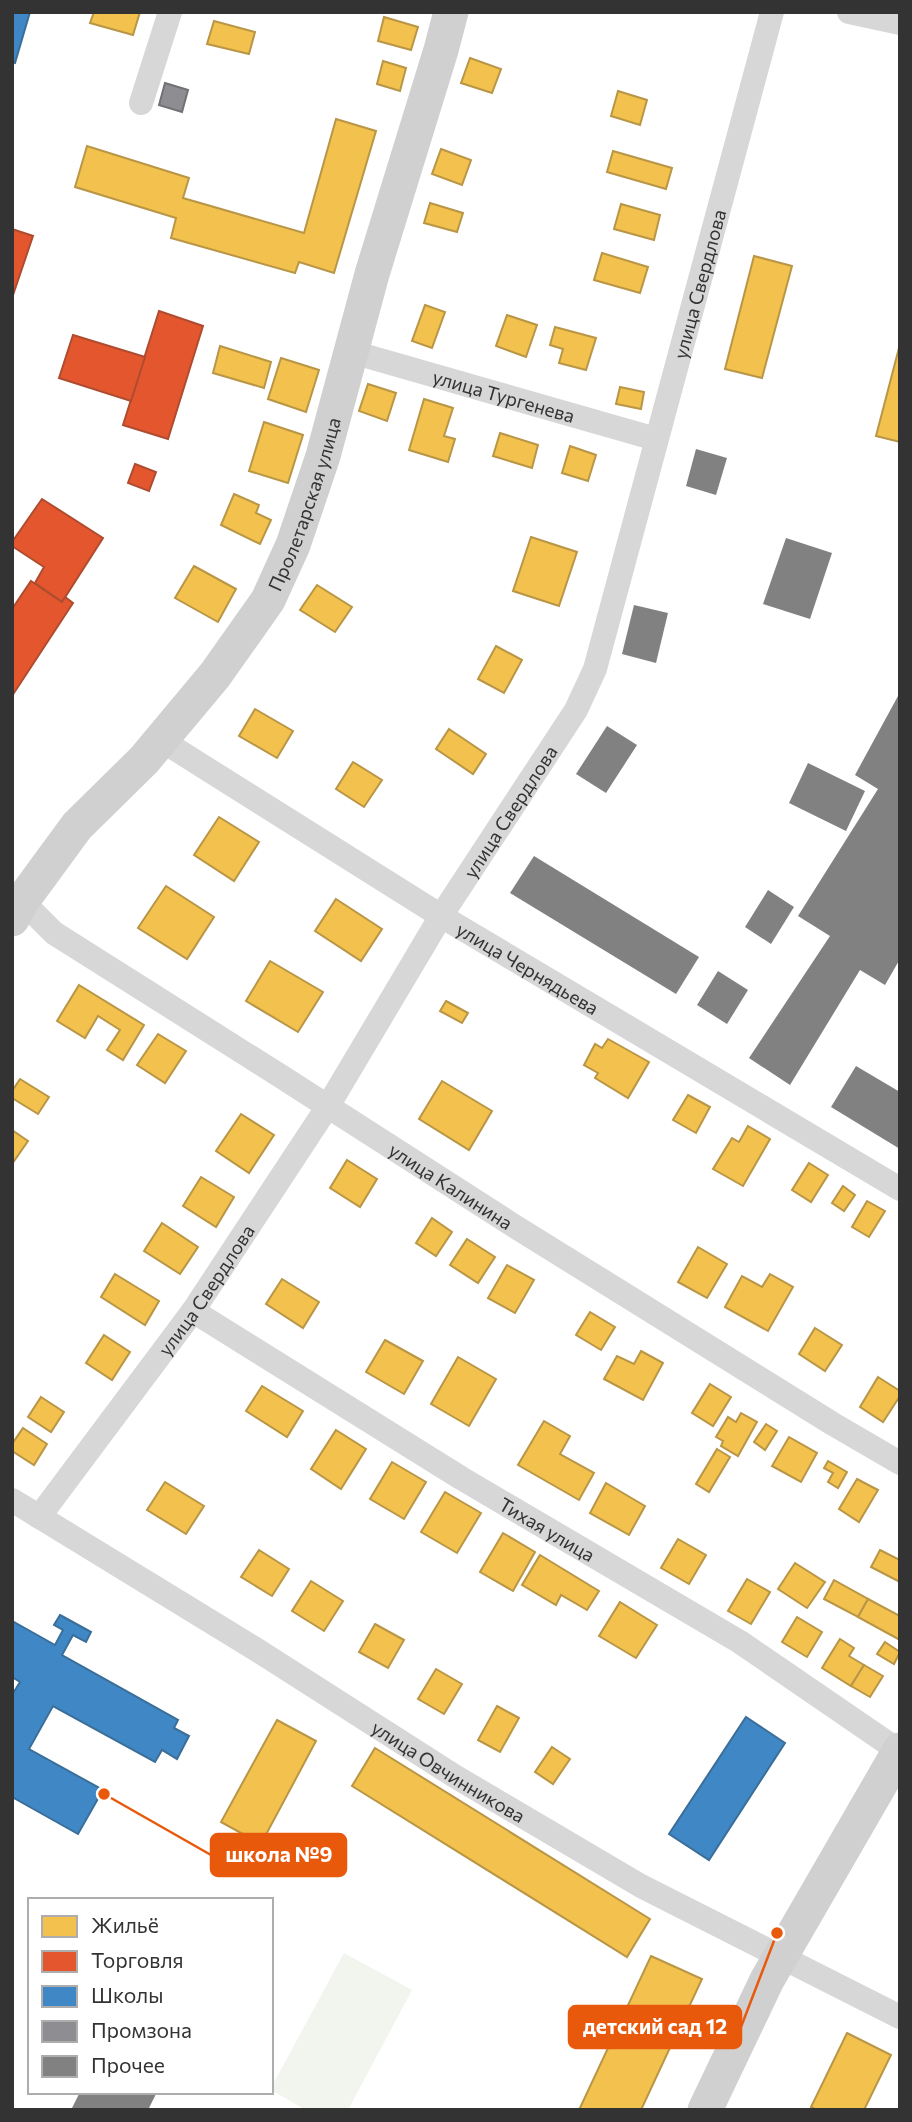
<svg xmlns="http://www.w3.org/2000/svg" width="912" height="2122" viewBox="0 0 912 2122" font-family="Commissioner,sans-serif">
<style>
.green{fill:#f1f5ed}
.homes{fill:#f2c14e;stroke:#b99646;stroke-width:2}
.shops{fill:#e4572e;stroke:#af4c30;stroke-width:2}
.schools{fill:#3f88c5;stroke:#3b6e99;stroke-width:2}
.industry{fill:#8d8d92;stroke:#727276;stroke-width:2}
.building{fill:#818181}
.lines{fill:none;stroke-linecap:round;stroke-linejoin:round}
.street{stroke:#d7d7d7;stroke-width:24}
.secondary{stroke:#d0d0d0;stroke-width:35}
.labels{text-anchor:middle;dominant-baseline:central;stroke-width:7;stroke-linejoin:round;paint-order:stroke}
.street-label{font-size:19px;fill:#333;stroke:#fff}
.leader{fill:none;stroke:#e8590c;stroke-width:2.5}
.callout-dot{fill:#e8590c;stroke:#fff;stroke-width:2.5}
.callout{fill:#e8590c;stroke:#e8590c;stroke-width:2.5}
.callout-label{font-size:21px;text-anchor:middle;font-weight:bold;fill:#fff}
</style>
<rect width="100%" height="100%" fill="#fff"/>
<polygon class="green" points="344,1953 412,1990 348,2110 306,2110 271,2090 271,2088"/>
<g class="homes">
<polygon points="94,12 140,12 133,35 90,23"/>
<polygon points="384,17 418,27 411,50 378,41"/>
<polygon points="214,21 255,32 249,54 207,44"/>
<polygon points="470,58 501,69 492,93 461,83"/>
<polygon points="383,61 406,68 400,91 377,84"/>
<polygon points="618,91 647,100 640,125 611,116"/>
<polygon points="336,119 376,131 334,273 299,262 295,273 171,238 176,218 75,187 87,146 189,178 183,198 304,233"/>
<polygon points="441,149 471,160 462,185 432,174"/>
<polygon points="613,151 672,168 666,189 607,172"/>
<polygon points="430,203 463,213 457,232 424,223"/>
<polygon points="621,204 660,215 654,240 614,229"/>
<polygon points="602,253 648,267 640,293 594,280"/>
<polygon points="754,256 792,266 762,378 725,369"/>
<polygon points="425,305 445,312 432,348 412,341"/>
<polygon points="507,315 537,325 526,357 496,346"/>
<polygon points="555,327 596,338 586,370 559,363 563,349 550,345"/>
<polygon points="900,344 900,442 876,436"/>
<polygon points="220,346 271,362 264,388 213,373"/>
<polygon points="281,358 319,370 306,412 268,399"/>
<polygon points="368,384 396,393 387,421 359,411"/>
<polygon points="620,387 644,392 641,409 616,404"/>
<polygon points="424,399 453,408 444,436 455,439 448,462 409,450"/>
<polygon points="264,422 303,435 288,483 249,471"/>
<polygon points="500,433 538,445 532,468 493,456"/>
<polygon points="570,446 596,455 588,481 562,473"/>
<polygon points="234,494 259,505 256,513 271,520 260,544 221,525"/>
<polygon points="531,537 577,552 559,606 513,591"/>
<polygon points="194,566 236,589 218,622 175,598"/>
<polygon points="317,585 352,607 335,632 300,610"/>
<polygon points="496,646 522,660 504,693 478,679"/>
<polygon points="255,709 293,731 277,758 239,736"/>
<polygon points="449,729 486,754 473,774 436,749"/>
<polygon points="353,762 382,780 364,807 336,789"/>
<polygon points="219,817 259,842 234,881 194,855"/>
<polygon points="166,886 214,917 187,959 138,928"/>
<polygon points="336,899 382,929 361,961 315,931"/>
<polygon points="270,961 323,992 298,1032 246,1001"/>
<polygon points="79,985 144,1025 123,1060 107,1050 120,1030 98,1016 85,1038 57,1021"/>
<polygon points="446,1001 468,1013 462,1023 440,1011"/>
<polygon points="158,1034 186,1051 165,1083 137,1065"/>
<polygon points="608,1039 649,1062 628,1098 595,1078 598,1073 584,1065 595,1044 602,1048"/>
<polygon points="20,1079 49,1097 38,1114 12,1098 12,1091"/>
<polygon points="442,1081 492,1111 469,1150 419,1119"/>
<polygon points="688,1095 710,1107 696,1133 673,1120"/>
<polygon points="241,1114 274,1135 249,1173 216,1151"/>
<polygon points="748,1126 770,1139 743,1186 713,1169 732,1138 739,1142"/>
<polygon points="12,1130 28,1141 12,1164"/>
<polygon points="347,1160 377,1179 360,1207 330,1188"/>
<polygon points="809,1163 828,1175 811,1202 792,1190"/>
<polygon points="201,1177 234,1197 216,1227 183,1206"/>
<polygon points="843,1186 855,1195 844,1211 832,1203"/>
<polygon points="867,1201 885,1211 869,1237 852,1227"/>
<polygon points="432,1218 452,1232 436,1256 416,1243"/>
<polygon points="162,1223 198,1247 180,1274 144,1251"/>
<polygon points="467,1239 495,1257 478,1283 450,1265"/>
<polygon points="698,1247 727,1264 707,1298 678,1282"/>
<polygon points="507,1265 534,1280 515,1313 488,1298"/>
<polygon points="115,1274 159,1301 145,1325 101,1297"/>
<polygon points="770,1274 793,1287 768,1331 725,1307 742,1276 762,1287"/>
<polygon points="282,1279 319,1302 303,1328 266,1304"/>
<polygon points="590,1312 615,1327 601,1350 576,1335"/>
<polygon points="815,1328 842,1345 825,1371 799,1354"/>
<polygon points="104,1335 130,1352 112,1380 86,1363"/>
<polygon points="385,1340 423,1361 404,1394 366,1372"/>
<polygon points="641,1351 663,1363 643,1400 604,1379 617,1356 634,1364"/>
<polygon points="458,1357 496,1379 469,1426 431,1404"/>
<polygon points="878,1377 900,1391 900,1396 883,1422 860,1407"/>
<polygon points="710,1384 731,1397 713,1426 692,1413"/>
<polygon points="262,1386 303,1411 287,1437 246,1411"/>
<polygon points="41,1397 64,1412 51,1432 28,1417"/>
<polygon points="741,1413 757,1422 738,1456 721,1446 723,1441 716,1437 728,1417 736,1422"/>
<polygon points="544,1421 570,1436 560,1454 594,1473 579,1500 518,1465"/>
<polygon points="766,1424 777,1431 765,1450 754,1442"/>
<polygon points="23,1428 47,1444 34,1465 12,1451 12,1444"/>
<polygon points="336,1430 366,1449 341,1489 311,1469"/>
<polygon points="789,1437 817,1453 801,1482 772,1466"/>
<polygon points="717,1449 730,1457 709,1492 696,1484"/>
<polygon points="828,1461 847,1472 838,1488 828,1482 833,1473 824,1468"/>
<polygon points="392,1462 426,1482 404,1519 370,1499"/>
<polygon points="857,1479 878,1490 859,1522 839,1509"/>
<polygon points="165,1482 204,1506 186,1534 147,1510"/>
<polygon points="606,1483 645,1506 629,1535 590,1513"/>
<polygon points="445,1492 481,1513 457,1553 421,1532"/>
<polygon points="503,1533 535,1552 513,1591 480,1572"/>
<polygon points="678,1539 706,1555 689,1584 661,1568"/>
<polygon points="259,1550 289,1569 272,1596 241,1577"/>
<polygon points="880,1550 900,1560 900,1582 871,1567"/>
<polygon points="540,1555 599,1591 587,1610 561,1595 556,1605 522,1585"/>
<polygon points="795,1563 825,1582 807,1608 778,1589"/>
<polygon points="747,1579 770,1592 751,1624 728,1611"/>
<polygon points="834,1580 868,1599 858,1617 824,1599"/>
<polygon points="311,1581 343,1601 324,1631 292,1611"/>
<polygon points="868,1599 900,1616 900,1640 858,1617"/>
<polygon points="620,1602 657,1625 636,1658 599,1636"/>
<polygon points="797,1617 822,1632 807,1657 782,1642"/>
<polygon points="375,1624 404,1640 388,1668 359,1652"/>
<polygon points="840,1639 854,1648 849,1656 864,1665 851,1686 822,1668"/>
<polygon points="885,1642 900,1652 894,1664 877,1654"/>
<polygon points="864,1665 883,1676 870,1697 851,1686"/>
<polygon points="436,1669 462,1684 444,1714 418,1699"/>
<polygon points="497,1706 519,1718 500,1752 478,1740"/>
<polygon points="277,1720 316,1741 261,1844 221,1822"/>
<polygon points="552,1747 570,1759 553,1784 535,1772"/>
<polygon points="375,1748 650,1919 627,1957 352,1786"/>
<polygon points="651,1956 702,1979 641,2110 579,2110"/>
<polygon points="847,2033 891,2055 864,2110 817,2110 811,2107"/>
</g>
<g class="shops">
<polygon points="12,229 33,236 12,298"/>
<polygon points="159,311 203,326 168,439 123,425"/>
<polygon points="73,335 145,357 131,401 59,378"/>
<polygon points="135,464 156,472 149,491 128,483"/>
<polygon points="42,499 103,538 62,602 35,583 44,567 12,546 12,542"/>
<polygon points="31,581 62,602 65,597 73,603 12,696 12,609"/>
</g>
<g class="schools">
<polygon points="12,12 30,12 15,63 12,62"/>
<polygon points="60,1615 91,1632 86,1642 73,1635 62,1655 178,1720 174,1728 189,1736 177,1759 162,1750 155,1762 53,1706 29,1749 103,1790 78,1834 12,1797 12,1695 20,1682 12,1677 12,1621 55,1645 63,1630 54,1625"/>
<polygon points="746,1717 785,1743 709,1860 669,1834"/>
</g>
<polygon class="industry" points="165,83 188,90 182,112 159,105"/>
<g class="building">
<polygon points="696,449 727,458 716,495 686,486"/>
<polygon points="786,538 832,553 810,619 763,604"/>
<polygon points="634,605 668,613 656,663 622,654"/>
<polygon points="898,696 900,697 900,959 885,985 860,970 790,1085 749,1058 830,936 798,916 878,789 855,775"/>
<polygon points="607,726 637,745 606,793 576,774"/>
<polygon points="808,763 865,791 846,831 789,803"/>
<polygon points="534,856 699,957 676,994 510,893"/>
<polygon points="768,890 794,907 771,944 745,927"/>
<polygon points="718,971 748,990 727,1024 697,1005"/>
<polygon points="856,1066 900,1092 900,1149 831,1107"/>
<polygon points="80,2092 157,2092 148,2110 71,2110"/>
</g>
<g class="lines">
<g class="street">
<polyline points="849,12 900,23"/>
<polyline points="141,103 170,12"/>
<path id="s1" d="M352 352 656 439"/>
<path id="s2" d="M161 740 441 916 900 1189"/>
<path id="s3" d="M22 901 54 933 282 1077 511 1224 833 1424 900 1463"/>
<path id="s4" d="M193 1311 461 1478 740 1642 899 1751"/>
<path id="s5" d="M12 1500 257 1650 456 1777 641 1886 900 2017"/>
<path id="s6" d="M39 1517 193 1311 328 1106 441 916 576 710 595 669 772 12"/>
</g>
<g class="secondary">
<path id="s7" d="M12 919 22 901 77 826 144 760 215 675 268 600 293 545 323 456 372 274 441 50 451 12"/>
<polyline points="705,2110 767,1980 900,1750"/>
</g>
</g>
<g class="labels">
<g class="street-label">
<text stroke="none"><textPath href="#s6" startOffset="1414">улица Свердлова</textPath></text>
<text stroke="none"><textPath href="#s1" startOffset="158">улица Тургенева</textPath></text>
<text stroke="none"><textPath href="#s7" startOffset="513">Пролетарская улица</textPath></text>
<text stroke="none"><textPath href="#s6" startOffset="849">улица Свердлова</textPath></text>
<text stroke="none"><textPath href="#s2" startOffset="432">улица Чернядьева</textPath></text>
<text stroke="none"><textPath href="#s3" startOffset="516">улица Калинина</textPath></text>
<text stroke="none"><textPath href="#s6" startOffset="282">улица Свердлова</textPath></text>
<text stroke="none"><textPath href="#s4" startOffset="416">Тихая улица</textPath></text>
<text stroke="none"><textPath href="#s5" startOffset="514">улица Овчинникова</textPath></text>
</g>
</g>
<path class="leader" d="M104 1794L211 1855M777 1933L741 2027"/>
<g class="callout-dot">
<circle cx="104" cy="1794" r="7"/>
<circle cx="777" cy="1933" r="7"/>
</g>
<g class="callout">
<rect x="211" y="1834" width="135" height="42" rx="7"/>
<rect x="569" y="2006" width="172" height="42" rx="7"/>
</g>
<g class="callout-label">
<text x="279" y="1862">школа №9</text>
<text x="655" y="2034">детский сад 12</text>
</g>
<rect width="912" height="2122" fill="none" stroke="#333333" stroke-width="28"/>
<rect x="28" y="1898" width="245" height="196" fill="#ffffff" stroke="#adadad" stroke-width="2"/>
<rect x="42" y="1916" width="35" height="21" fill="#f2c14e" stroke="#adadad" stroke-width="2"/>
<text x="91" y="1933" font-size="21" fill="#333333">Жильё</text>
<rect x="42" y="1951" width="35" height="21" fill="#e4572e" stroke="#adadad" stroke-width="2"/>
<text x="91" y="1968" font-size="21" fill="#333333">Торговля</text>
<rect x="42" y="1986" width="35" height="21" fill="#3f88c5" stroke="#adadad" stroke-width="2"/>
<text x="91" y="2003" font-size="21" fill="#333333">Школы</text>
<rect x="42" y="2021" width="35" height="21" fill="#8d8d92" stroke="#adadad" stroke-width="2"/>
<text x="91" y="2038" font-size="21" fill="#333333">Промзона</text>
<rect x="42" y="2056" width="35" height="21" fill="#818181" stroke="#adadad" stroke-width="2"/>
<text x="91" y="2073" font-size="21" fill="#333333">Прочее</text>
</svg>
